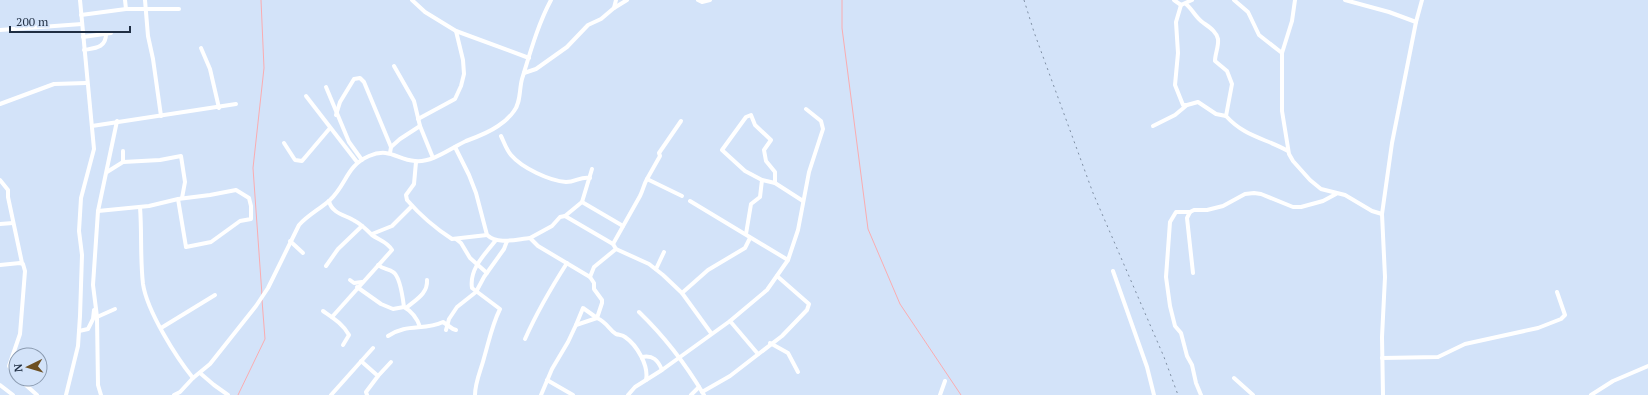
<svg xmlns="http://www.w3.org/2000/svg" width="1648" height="395" viewBox="0 0 1648 395" font-family="'PT Serif',serif">
<style>
.lines{fill:none;stroke-linecap:round;stroke-linejoin:round}
.stream{stroke:#faacb0;stroke-width:1}
.minor{stroke:#fff;stroke-width:4}
.rail{stroke:#7f8fa4;stroke-width:1;stroke-dasharray:2 4;stroke-linecap:butt}
</style>
<rect width="100%" height="100%" fill="#d3e3f9"/>
<g class="lines">
<g class="stream">
<polyline points="261,0 264,68 253,168 262,295"/>
<polyline points="842,0 842,28 868,229 900,304 961,395"/>
<polyline points="238,395 265,339 262,300"/>
</g>
<g class="minor">
<polyline points="125,0 126,9"/>
<polyline points="145,0 148,36 153,59 161,116"/>
<polyline points="412,0 425,12 456,31 529,58"/>
<polyline points="698,0 702,2 710,0"/>
<polyline points="1174,0 1181,5 1192,0"/>
<polyline points="1234,0 1248,12 1259,35 1282,53 1282,111 1289,154 1293,161 1310,180 1321,189 1345,195 1372,211 1382,214"/>
<polyline points="1345,0 1389,12 1416,22"/>
<path d="M1186 4C1192 9 1195 16 1201 21 1207 26 1216 30 1218 39 1219 46 1215 54 1215 61L1227 71 1232 84 1226 116"/>
<path d="M1181 5 1176 22 1178 53 1175 85 1183 105H1187L1198 102 1216 114 1226 116C1245 137 1265 138 1288 151"/>
<polyline points="614,8 627,0"/>
<polyline points="81,15 126,9 179,9"/>
<polyline points="0,30 82,24"/>
<polyline points="83,37 111,33"/>
<polyline points="201,48 210,69 219,108"/>
<path d="M84 50C95 48 106 48 106 34"/>
<polyline points="1282,53 1292,21 1295,0"/>
<polyline points="394,66 414,101 420,126 433,158"/>
<polyline points="524,73 536,69 567,47 588,25 601,19 614,8 616,0"/>
<polyline points="326,87 349,142 362,160"/>
<polyline points="306,96 357,162"/>
<polyline points="0,104 54,84 86,83"/>
<polyline points="336,115 340,102 354,79 360,78 364,82 391,147 390,153"/>
<polyline points="418,119 455,99 461,86 464,74 463,60 456,31"/>
<polyline points="681,121 659,153 660,156 647,179 682,196"/>
<polyline points="92,126 236,104"/>
<polyline points="1153,126 1175,115 1187,105"/>
<path d="M501 136C504 142 506 149 511 155 522 168 550 181 566 182 576 182 581 176 590 178"/>
<polyline points="284,143 295,160 302,161 330,128"/>
<polyline points="391,147 400,139 420,126"/>
<path d="M455 147 469 175 476 193 487 235C498 245 517 239 530 238L538 246 590 277 594 283V289L602 300V303L597 318C608 323 609 330 616 334 619 335 623 335 625 337 637 345 649 366 646 380"/>
<polyline points="123,162 123,151"/>
<path d="M416 162 414 184 406 195 407 200C420 215 435 228 452 239L487 235"/>
<polyline points="107,172 123,162 160,160 181,156 185,182 182,198"/>
<polyline points="0,180 8,190 8,197 22,263"/>
<polyline points="762,180 775,183 803,201"/>
<path d="M329 201C332 214 346 215 355 221 361 224 367 230 372 235 379 240 388 242 392 250L332 317"/>
<polyline points="690,201 788,260"/>
<polyline points="582,202 592,169"/>
<path d="M140 207C142 233 140 258 143 284 147 311 176 357 193 378"/>
<polyline points="98,211 149,206 178,199 210,195 236,190 249,198 251,206 251,219 240,221 211,242 186,247 178,199"/>
<polyline points="1190,212 1176,212 1170,222 1166,277 1170,306 1175,326 1181,333 1187,356 1192,365 1196,383 1201,395"/>
<polyline points="565,216 582,202 623,226"/>
<polyline points="0,224 13,223"/>
<polyline points="372,234 392,226 412,206"/>
<polyline points="746,234 751,204 760,197 762,180 745,171 722,150 746,117 751,115 755,125 771,140 764,150 766,161 775,172 775,183"/>
<polyline points="530,238 552,226 560,217 565,216 613,244 616,249 649,264 663,275 682,293 711,333"/>
<polyline points="456,239 461,243 470,258 487,273"/>
<polyline points="290,241 303,253"/>
<path d="M613 244C622 228 631 212 640 196 643 190 644 184 647 179"/>
<polyline points="0,265 20,263 23,264 25,271 20,334 9,366 16,376"/>
<path d="M378 265C383 269 389 269 393 272 400 276 403 299 404 307"/>
<polyline points="326,266 338,249 362,226"/>
<polyline points="656,269 664,252"/>
<polyline points="1113,271 1147,367 1154,395"/>
<polyline points="1193,273 1187,218 1190,212 1194,210 1207,210 1223,206 1245,194 1254,193 1261,194 1293,207 1301,207 1323,201 1336,194"/>
<polyline points="590,277 594,267 616,249"/>
<polyline points="350,280 354,283 362,282"/>
<path d="M357 287 381 304 393 309 404 307C413 312 417 318 420 327"/>
<polyline points="682,293 708,270 745,248 750,238"/>
<path d="M406 308C415 300 428 294 427 280"/>
<path d="M323 311C333 318 343 324 349 335L343 345"/>
<path d="M639 312C666 338 685 363 704 395"/>
<polyline points="97,317 115,309"/>
<polyline points="730,321 758,354"/>
<polyline points="576,325 583,308 597,318"/>
<polyline points="161,328 215,295"/>
<polyline points="446,330 449,319 457,307 476,292 484,277 504,249 507,241"/>
<polyline points="79,331 88,329 93,319 94,310"/>
<path d="M388 336C407 323 424 331 443 322L453 329 456 330"/>
<path d="M525 339C537 312 551 288 567 263"/>
<polyline points="770,343 788,353 798,372"/>
<path d="M642 358V357C653 355 658 360 662 370"/>
<polyline points="1382,358 1438,357 1465,344 1538,328 1561,319 1565,315 1557,292"/>
<polyline points="361,361 378,376 366,392 367,395"/>
<polyline points="200,373 214,385 228,395"/>
<polyline points="378,376 391,362"/>
<polyline points="1234,378 1253,395"/>
<polyline points="19,379 37,395"/>
<polyline points="547,380 573,395"/>
<polyline points="0,385 13,395"/>
<polyline points="702,392 730,376 782,336 807,310 809,304 777,276"/>
<polyline points="66,395 78,346 80,316 82,255 79,231 81,198 94,149 80,0"/>
<polyline points="101,395 98,385 97,317 93,285 98,211 117,121"/>
<path d="M174 395 180 392 193 378 210 364 256 306 268 288 299 225C308 215 320 209 330 200 347 184 346 166 369 156 390 147 397 160 415 161 432 163 451 148 466 141 477 137 488 133 498 126 504 122 510 117 514 111 521 102 519 90 522 79 530 53 538 24 551 0"/>
<polyline points="331,395 373,348"/>
<path d="M475 395C475 382 481 370 484 358 489 341 492 325 500 309L472 288C469 269 485 254 496 240"/>
<polyline points="541,395 552,369 568,342 576,325 597,318"/>
<polyline points="628,395 635,387 662,370 730,321 767,290 788,260 798,230 809,172 823,129 821,121 806,109"/>
<polyline points="691,395 699,387"/>
<polyline points="940,395 945,381"/>
<polyline points="1383,395 1382,337 1385,277 1382,214 1392,143 1416,22 1422,0"/>
<polyline points="1591,395 1613,381 1648,366"/>
</g>
<polyline class="rail" points="1024,0 1034,32 1093,193 1164,357 1178,395"/>
</g>
<g transform="translate(28 367) rotate(265)"><circle r="19" fill="#d3e3f9" stroke="#8b9bb0"/>
<path d="M0-3L7 15L0 10L-7 15Z" fill="#6d5023"/>
<text y="-6" font-size="11" font-weight="bold" text-anchor="middle" fill="#1f2e43">N</text>
</g>
<path d="M10 26v6h120v-6" fill="none" stroke="#1f2e43" stroke-width="2"/>
<text x="16" y="26" font-size="12" fill="#1f2e43" stroke="#d3e3f9" stroke-width="3" paint-order="stroke">200 m</text>
</svg>
